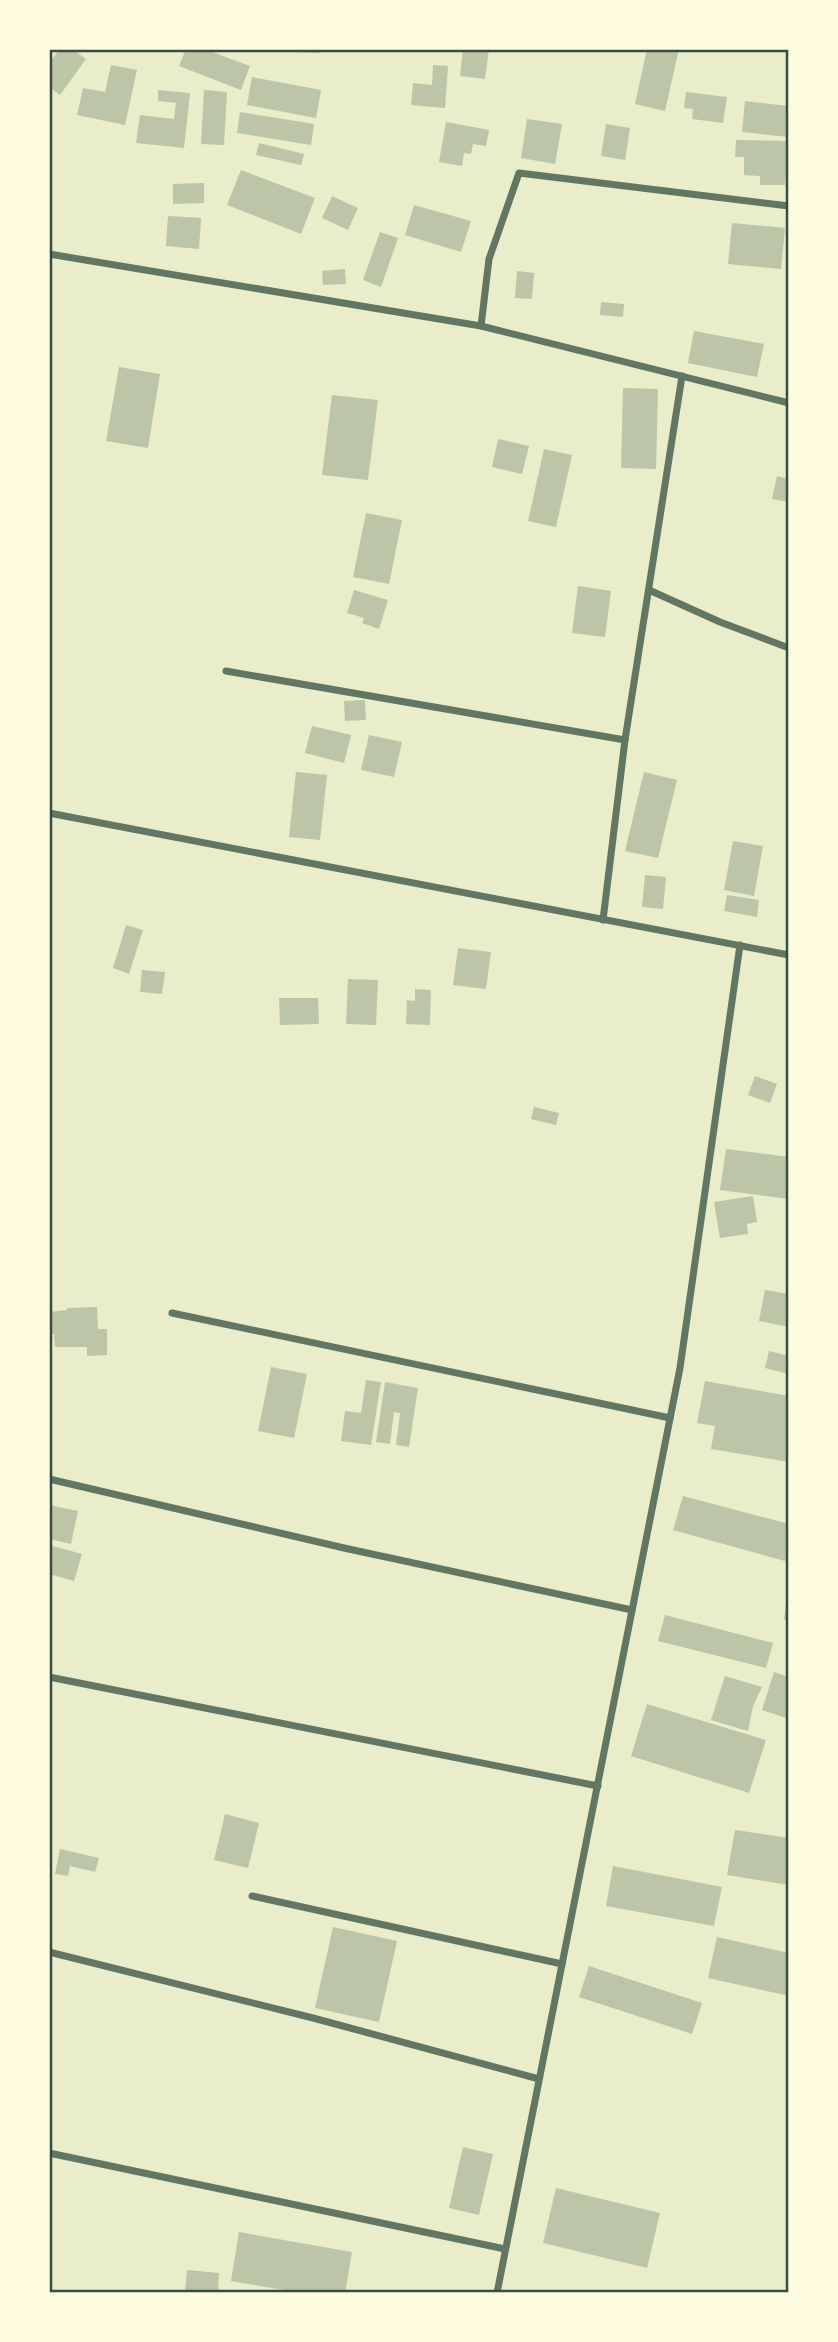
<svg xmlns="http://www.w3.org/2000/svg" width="838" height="2342" viewBox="0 0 838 2342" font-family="Helvetica,sans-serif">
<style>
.building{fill:#bcc5a7}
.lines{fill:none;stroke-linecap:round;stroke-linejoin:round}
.minor{stroke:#617663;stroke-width:7}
.neatline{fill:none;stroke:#344e41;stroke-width:2.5}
</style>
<rect width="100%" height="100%" fill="#e9edc9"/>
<g class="building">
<polygon points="60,49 72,49 86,59 60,95 49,87 49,63"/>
<polygon points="186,49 204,49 250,66 241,90 179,66"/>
<polygon points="267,49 320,49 320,53 267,51"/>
<polygon points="463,49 489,49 485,79 460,76"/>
<polygon points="647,49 679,49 665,111 635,104"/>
<polygon points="111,65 137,70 125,125 77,115 83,88 105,92"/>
<polygon points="433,65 448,66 445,108 411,105 413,83 432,85"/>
<polygon points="252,77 321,90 316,118 247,105"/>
<polygon points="158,90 190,93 184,148 136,143 140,115 174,119 176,103 158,101"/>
<polygon points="204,90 227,92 224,145 201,144"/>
<polygon points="686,92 727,97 723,123 692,119 693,109 684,108"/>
<polygon points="745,101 789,106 789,137 742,132"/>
<polygon points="240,112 314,124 311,145 237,133"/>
<polygon points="527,119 562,124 555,164 521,158"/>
<polygon points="446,122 489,130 486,146 473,144 471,154 464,153 462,166 439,162"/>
<polygon points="606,124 630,128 625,160 601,156"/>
<polygon points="736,140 789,141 785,185 760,185 760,176 744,175 744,157 735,157"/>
<polygon points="259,143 304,154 301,165 256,155"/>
<polygon points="241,170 315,198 301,234 227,205"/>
<polygon points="204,183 204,203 173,204 173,184"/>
<polygon points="332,196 358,208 348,230 322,218"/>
<polygon points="414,205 471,221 461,252 405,235"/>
<polygon points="168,216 201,218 199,249 166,246"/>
<polygon points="732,223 785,228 781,269 728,264"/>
<polygon points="380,232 398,238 381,287 363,280"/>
<polygon points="345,269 346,284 323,285 322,271"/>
<polygon points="517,271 534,273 532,299 515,298"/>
<polygon points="601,302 624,304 623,317 600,315"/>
<polygon points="694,331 764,344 757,377 688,363"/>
<polygon points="119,367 160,374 148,448 106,441"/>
<polygon points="623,388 658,389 656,469 621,468"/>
<polygon points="332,395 378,400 368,480 322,475"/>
<polygon points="498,439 529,446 522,474 492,467"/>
<polygon points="544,449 572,455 556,527 528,521"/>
<polygon points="777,476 789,479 789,502 772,499"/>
<polygon points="366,513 402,520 389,584 353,577"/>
<polygon points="578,586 611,591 605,637 572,633"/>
<polygon points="354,590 388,600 379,629 362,623 364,618 347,613"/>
<polygon points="365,700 366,720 345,721 344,701"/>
<polygon points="312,726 351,735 344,763 305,753"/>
<polygon points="369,735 402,742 394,777 361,770"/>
<polygon points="296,772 327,775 320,840 289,837"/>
<polygon points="644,772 677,780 658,858 625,851"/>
<polygon points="733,841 763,846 754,896 724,890"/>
<polygon points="645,875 666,877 663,909 642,907"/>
<polygon points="727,895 759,900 757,917 724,911"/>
<polygon points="126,925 143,930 129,974 113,968"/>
<polygon points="458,948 491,952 486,989 453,985"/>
<polygon points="142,970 165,972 162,994 140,992"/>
<polygon points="348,979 378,980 376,1025 346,1024"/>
<polygon points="415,989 431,990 430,1025 406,1024 407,1000 415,1001"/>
<polygon points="279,998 318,998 319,1024 280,1025"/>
<polygon points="755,1076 777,1084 770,1103 748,1095"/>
<polygon points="534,1107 559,1113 556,1125 531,1119"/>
<polygon points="726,1149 789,1157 789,1199 720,1190"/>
<polygon points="753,1196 757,1222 747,1224 748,1234 720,1238 714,1202"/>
<polygon points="765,1290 789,1294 789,1327 759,1321"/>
<polygon points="97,1307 98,1329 107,1329 107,1355 87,1356 87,1347 55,1347 54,1334 50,1334 50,1312 67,1310 67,1308"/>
<polygon points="769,1351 789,1356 789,1374 765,1368"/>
<polygon points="271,1367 307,1374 294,1438 258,1431"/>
<polygon points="366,1380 381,1382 371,1445 341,1441 345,1411 361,1413"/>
<polygon points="705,1381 789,1396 789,1462 711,1449 715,1426 697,1423"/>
<polygon points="385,1382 418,1388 409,1447 396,1445 400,1413 394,1412 390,1444 376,1442"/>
<polygon points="683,1496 789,1524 789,1548 785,1561 673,1530"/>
<polygon points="49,1505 78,1511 71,1544 49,1539"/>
<polygon points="49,1545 82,1554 74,1581 49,1574"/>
<polygon points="787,1592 789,1592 789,1620 784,1620"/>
<polygon points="665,1615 773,1643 766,1668 658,1641"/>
<polygon points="774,1672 789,1677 789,1719 762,1710"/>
<polygon points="725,1676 762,1687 753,1706 748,1731 711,1720"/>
<polygon points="647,1704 766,1740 749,1793 631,1756"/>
<polygon points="225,1814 259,1823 248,1868 214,1860"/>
<polygon points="735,1830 789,1838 789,1885 727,1875"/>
<polygon points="60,1849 99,1858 95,1872 70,1866 68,1876 55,1874"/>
<polygon points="613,1866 722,1887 714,1926 606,1906"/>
<polygon points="333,1927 397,1941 379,2022 315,2008"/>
<polygon points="717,1937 789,1953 789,1996 708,1978"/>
<polygon points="589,1966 702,2003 692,2034 579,1997"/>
<polygon points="463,2147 493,2154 479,2215 449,2208"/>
<polygon points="556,2188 660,2213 647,2268 543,2243"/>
<polygon points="239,2232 352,2252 345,2293 302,2293 231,2281"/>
<polygon points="187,2270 219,2273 218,2293 185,2293"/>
</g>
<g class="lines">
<g class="minor">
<polyline points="49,254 481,326 489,259 519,173 789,206"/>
<polyline points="481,326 789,403"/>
<polyline points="649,590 720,622 789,648"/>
<polyline points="226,671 625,740"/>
<polyline points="49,813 789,955"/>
<polyline points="603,920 625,740 682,376"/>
<polyline points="172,1313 670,1418"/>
<polyline points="49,1479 344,1548 632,1610"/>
<polyline points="49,1677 598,1786"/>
<polyline points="252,1896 562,1964"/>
<polyline points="49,1952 313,2018 539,2079"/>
<polyline points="49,2153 505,2249"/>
<polyline points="497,2293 680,1368 740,945"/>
</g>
</g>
<rect width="838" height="2342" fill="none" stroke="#fefae0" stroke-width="102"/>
<rect x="51" y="51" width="736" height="2240" class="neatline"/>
</svg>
